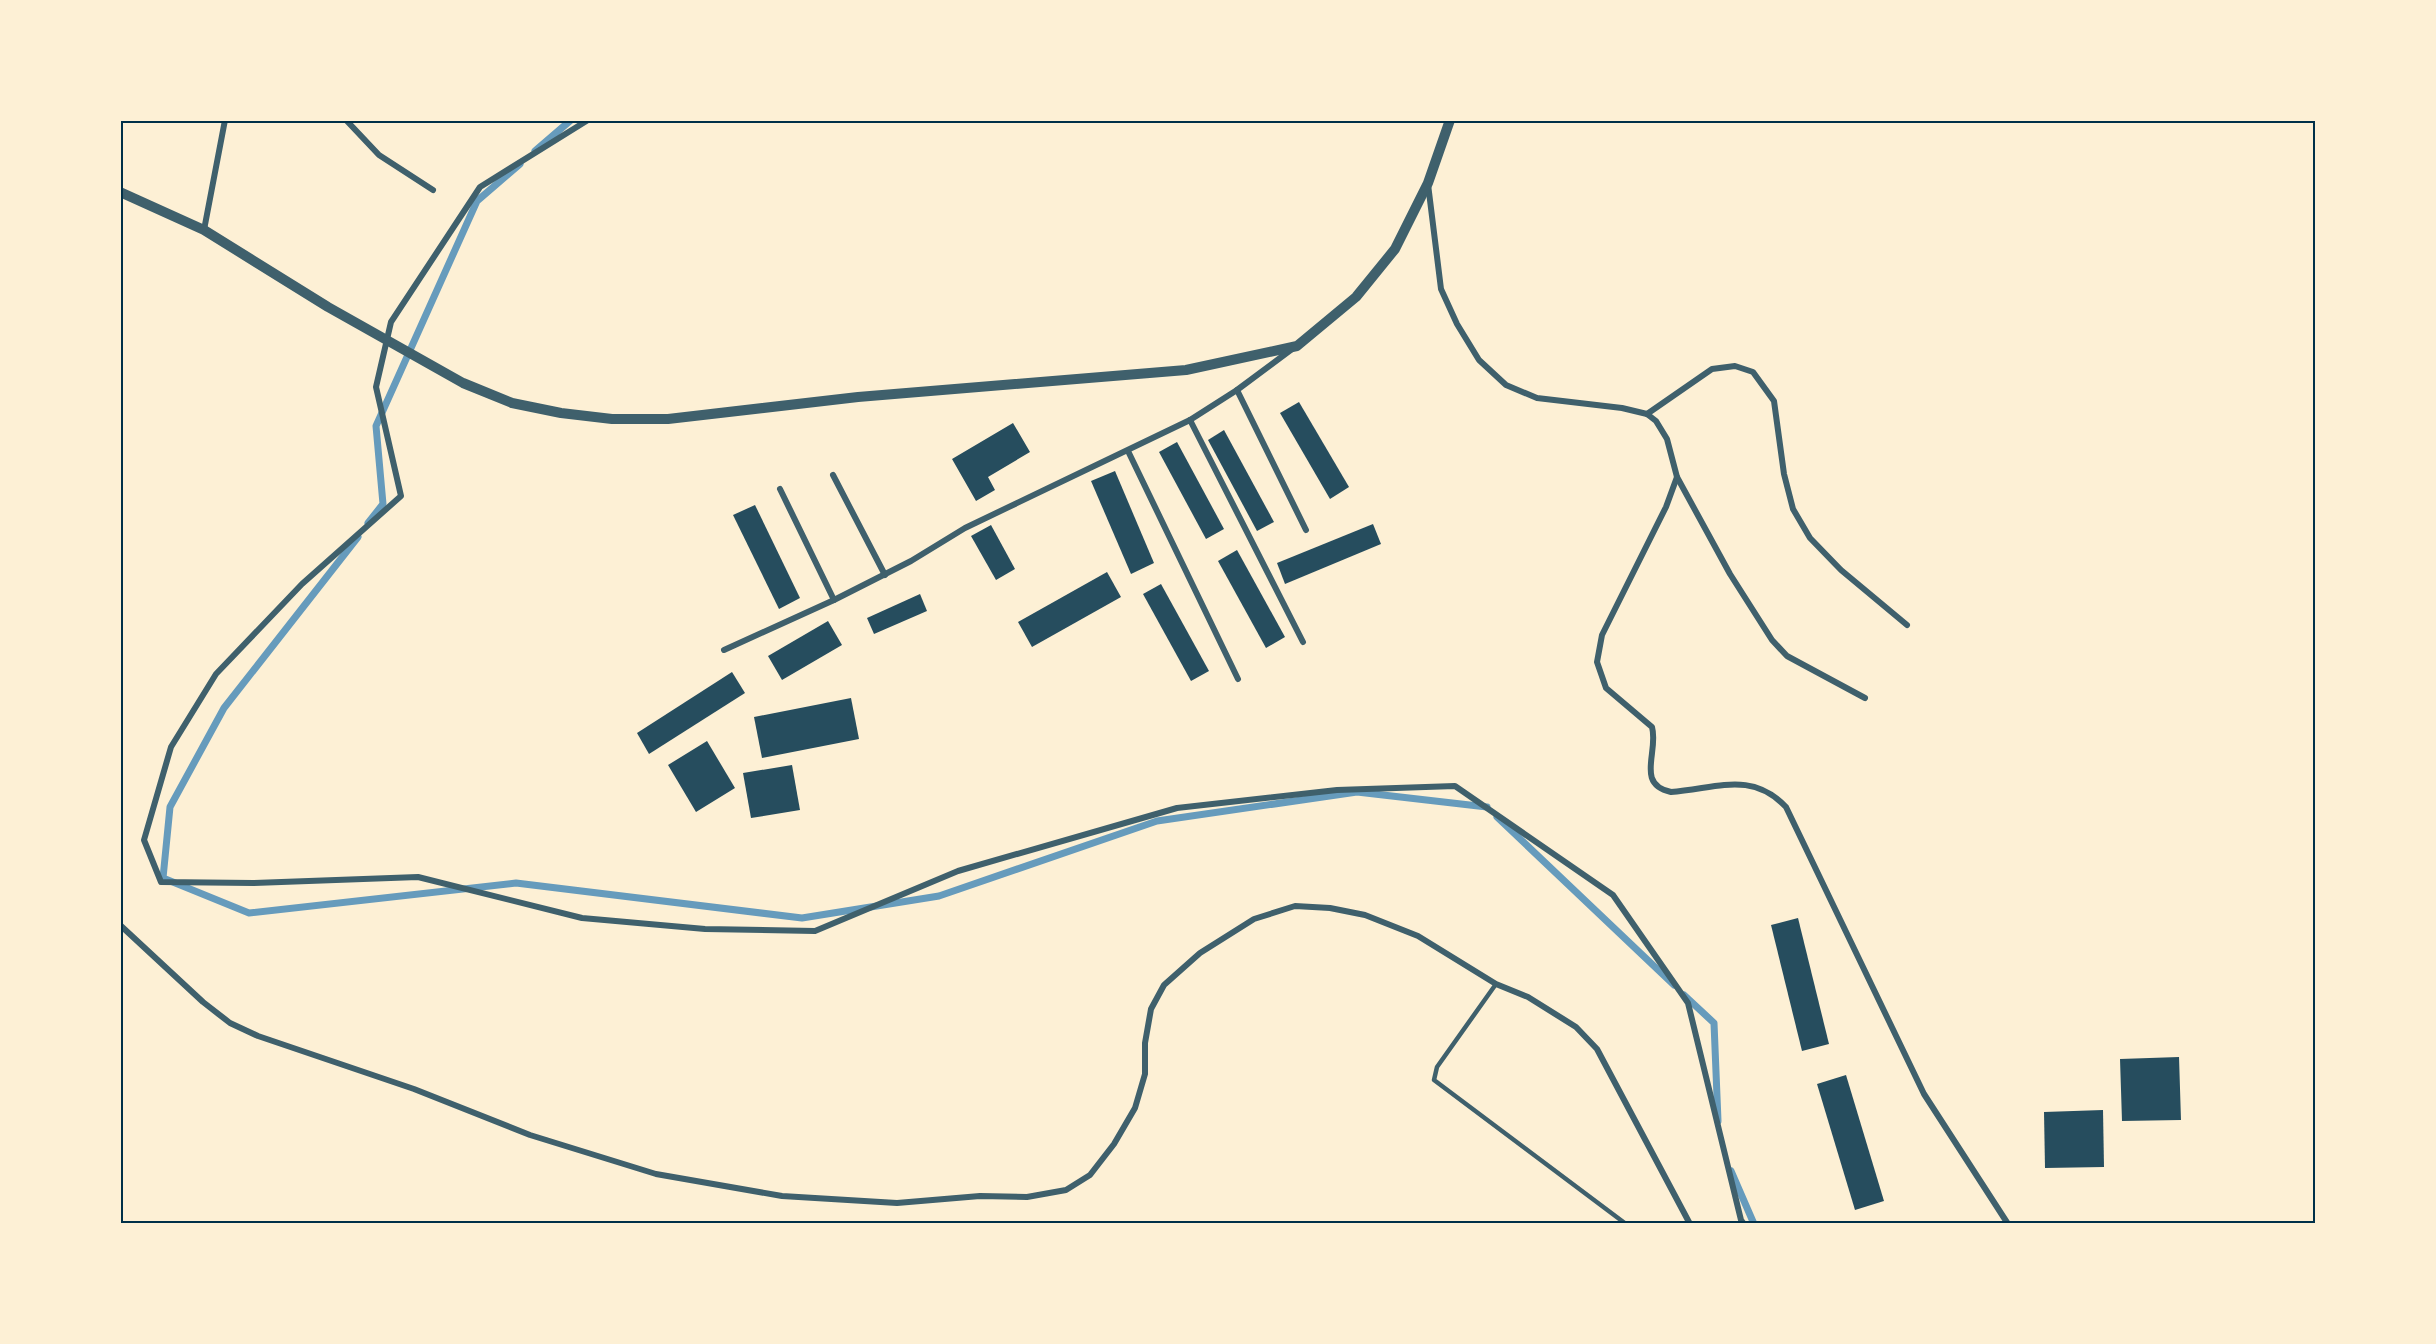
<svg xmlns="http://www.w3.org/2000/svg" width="2436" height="1344" viewBox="0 0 2436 1344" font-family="Karla,sans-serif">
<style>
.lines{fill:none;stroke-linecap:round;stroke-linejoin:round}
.stream{stroke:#669bbc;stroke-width:7}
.building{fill:#264d5e}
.service{stroke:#3f606c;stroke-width:4.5}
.minor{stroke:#3f606c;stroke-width:6}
.tertiary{stroke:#3f606c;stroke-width:10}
.neatline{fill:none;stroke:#003049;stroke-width:2}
</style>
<rect width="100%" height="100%" fill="#fdf0d5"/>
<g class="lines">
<g class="stream">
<polyline points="535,151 571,120"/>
<polyline points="368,523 383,504 376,426 477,201 520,164"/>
<polyline points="358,537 224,708 170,807 163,878 249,913 516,883 802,918 939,896 1157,821 1357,792 1487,807"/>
<polyline points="1497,817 1674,985"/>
<polyline points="1684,995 1714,1023 1718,1121"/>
<polyline points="1731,1171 1754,1224"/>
</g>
</g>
<g class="building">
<polygon points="1299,402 1349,487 1330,499 1280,413"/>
<polygon points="1013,423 1030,452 988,477 995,490 976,501 952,459"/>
<polygon points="1224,430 1274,522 1257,531 1208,440"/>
<polygon points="1177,442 1224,529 1206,539 1159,452"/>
<polygon points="1115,471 1154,563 1131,574 1091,481"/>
<polygon points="755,505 800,598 779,609 733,515"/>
<polygon points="1373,524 1381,544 1285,584 1277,563"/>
<polygon points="991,525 1015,569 996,580 971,536"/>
<polygon points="1237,550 1285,637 1266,648 1218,561"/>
<polygon points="1107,572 1121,597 1032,647 1018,622"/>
<polygon points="1161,584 1209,671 1191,681 1143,594"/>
<polygon points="920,594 927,611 874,634 867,618"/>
<polygon points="828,621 842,645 782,680 768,656"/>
<polygon points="732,672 745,693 649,754 637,733"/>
<polygon points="851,698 859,739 762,758 754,717"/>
<polygon points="707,741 735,788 696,812 668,765"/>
<polygon points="792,765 800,810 751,818 743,773"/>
<polygon points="1798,918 1829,1044 1802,1051 1771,925"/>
<polygon points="2179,1057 2181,1120 2122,1121 2120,1059"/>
<polygon points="1846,1075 1884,1201 1855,1210 1817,1084"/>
<polygon points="2103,1110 2104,1167 2045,1168 2044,1112"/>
</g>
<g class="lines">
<polyline class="service" points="1496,984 1437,1067 1434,1080 1626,1224"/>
<g class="minor">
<polyline points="346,120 379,155 433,190"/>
<polyline points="588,120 480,187 391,322 376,387 401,496 302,584 216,674 171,747 144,840 161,882 253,883 418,877 582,918 705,929 815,931 958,871 1177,808 1337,790 1455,786 1613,895 1688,1003 1741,1220 1744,1224"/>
<path d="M1428 184 1441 289 1457 324 1479 360 1506 385 1537 398 1622 408 1647 414 1656 421 1667 439 1677 477 1666 507 1602 635 1597 662 1606 688 1652 727C1659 752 1635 784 1671 792 1716 789 1751 770 1786 807L1924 1094 2008 1224"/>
<polyline points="204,230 225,120"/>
<polyline points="1237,390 1306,530"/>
<polyline points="1647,414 1712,369 1735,366 1753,372 1774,401 1784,474 1793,509 1810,538 1841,570 1907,625"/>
<polyline points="1190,420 1303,642"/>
<polyline points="1128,451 1238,679"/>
<polyline points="833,475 885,575"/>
<polyline points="1677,477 1730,574 1772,640 1787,656 1865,698"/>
<polyline points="780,489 834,600"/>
<polyline points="724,650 834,600 911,561 965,528 1190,420 1237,390 1292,349"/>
<polyline points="120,925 203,1002 230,1023 258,1036 414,1089 530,1135 656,1174 782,1196 897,1203 980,1196 1027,1197 1066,1190 1090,1175 1114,1144 1135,1108 1145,1074 1145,1043 1151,1009 1164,985 1200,953 1254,919 1295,906 1330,908 1365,915 1418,936 1496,984 1528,997 1576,1027 1597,1049 1690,1224"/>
</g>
<polyline class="tertiary" points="120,192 204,230 328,307 463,383 512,403 561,413 612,419 668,419 858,397 1186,370 1297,346 1356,297 1395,249 1428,183 1450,120"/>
</g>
<rect width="2436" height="1344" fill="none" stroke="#fdf0d5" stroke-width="243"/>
<rect x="122" y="122" width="2192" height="1100" class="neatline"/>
</svg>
